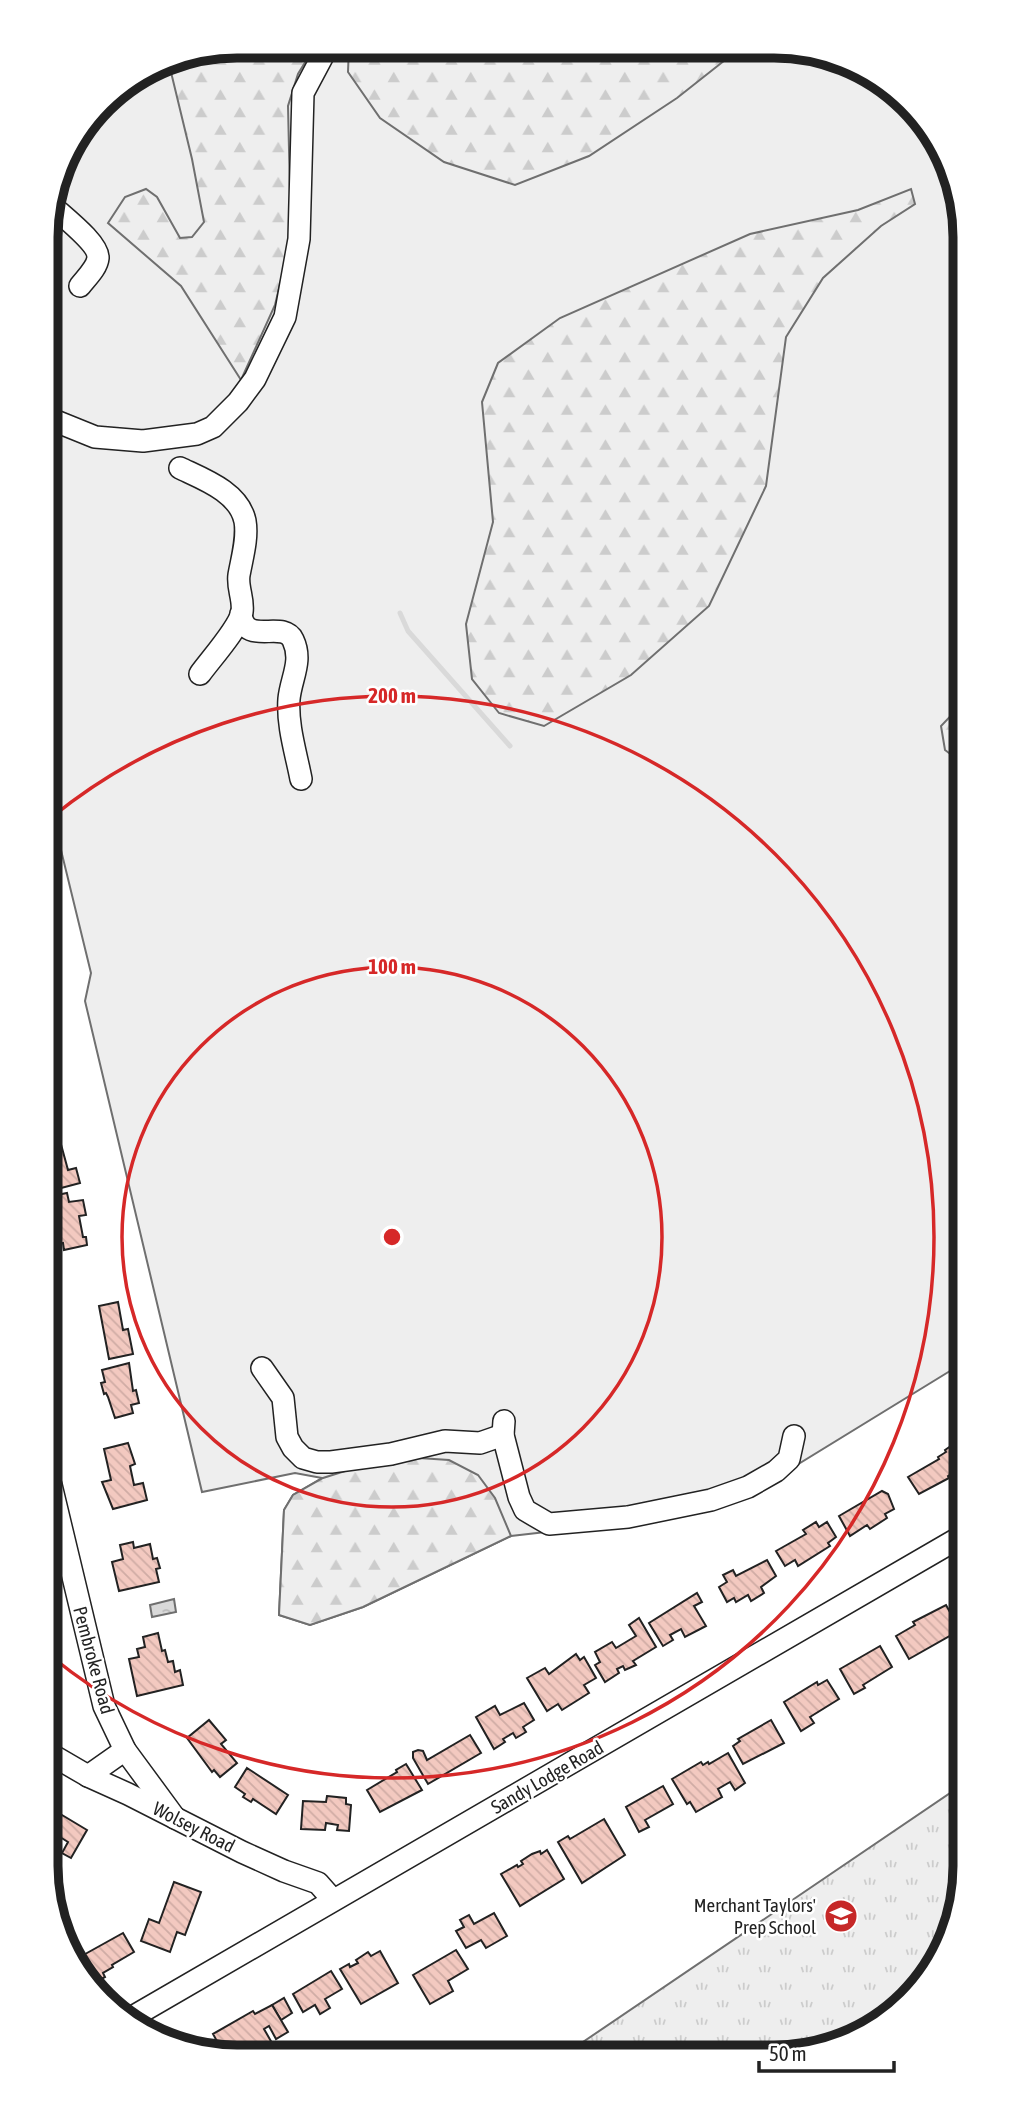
<svg xmlns="http://www.w3.org/2000/svg" width="1011" height="2103" viewBox="0 0 1011 2103" font-family="'Asap Condensed',sans-serif">
<style>
.green{fill:#eee;stroke:#6f6f6f;stroke-width:2}
.forest{fill:url(#forest-firs);stroke:#6f6f6f;stroke-width:2}
.park{fill:url(#park-tufts);stroke:#6f6f6f;stroke-width:2}
.water{fill:url(#water-ripples);stroke:#6f6f6f;stroke-width:2}
.lines{fill:none;stroke-linecap:round;stroke-linejoin:round}
.stream{stroke:#d9d9d9;stroke-width:5}
.building{fill:url(#building-back-hatch);stroke:#222;stroke-width:2}
.minor-casing{stroke:#222;stroke-width:24}
.minor{stroke:#fff;stroke-width:21}
.ring{fill:none;stroke:#d62828;stroke-width:3.5}
.labels{text-anchor:middle;dominant-baseline:central;stroke-width:5;stroke-linejoin:round;paint-order:stroke}
.street-label{font-size:19px;fill:#222;stroke:#fff}
.poi-label{font-size:19px;fill:#222;stroke:#fff;text-anchor:end}
.rim{fill:none;stroke:#222;stroke-width:9}
.centre{fill:#d62828;stroke:#fff;stroke-width:3.5}
.ring-label{font-size:21px;text-anchor:middle;font-weight:bold;fill:#d62828;stroke:#fff;stroke-width:5;stroke-linejoin:round;paint-order:stroke}
</style>
<defs>
<pattern id="forest-firs" width="22" height="20" patternUnits="userSpaceOnUse" patternTransform="scale(1.75)"><rect width="22" height="20" fill="#eee"/><path d="M5 1l3.5 6h-7zM16 11l3.5 6h-7z" fill="#ccc"/></pattern>
<pattern id="park-tufts" width="24" height="20" patternUnits="userSpaceOnUse" patternTransform="scale(1.75)"><rect width="24" height="20" fill="#eee"/><path d="M3 7l-1-3M5 7V3M7 7l1-3M15 17l-1-3M17 17v-4M19 17l1-3" fill="none" stroke="#ccc"/></pattern>
<pattern id="water-ripples" width="26" height="14" patternUnits="userSpaceOnUse" patternTransform="scale(1.75)"><rect width="26" height="14" fill="#d9d9d9"/><path d="M2 4q2-2 4 0t4 0M15 11q2-2 4 0t4 0" fill="none" stroke="#bababa"/></pattern>
<pattern id="building-back-hatch" width="6" height="6" patternUnits="userSpaceOnUse" patternTransform="scale(1.75)"><rect width="6" height="6" fill="#f3c9c0"/><path d="M-1 5l2 2M0 0l6 6M5-1l2 2" fill="none" stroke="#d0aca5"/></pattern>
</defs>
<rect width="100%" height="100%" fill="#fff"/>
<polygon class="green" points="237,46 811,49 901,93 959,187 963,1363 748,1495 668,1518 511,1536 363,1607 310,1625 279,1615 284,1510 293,1495 322,1478 295,1473 202,1492 85,1001 91,973 49,801 47,212 65,152 110,93 164,60"/>
<g class="forest">
<polygon points="237,46 315,46 298,74 288,106 291,238 275,305 241,380 181,286 108,223 125,197 146,189 157,197 180,238 192,237 204,222 192,159 170,68 172,58"/>
<polygon points="349,46 739,49 677,98 589,156 515,185 444,162 380,118 348,72"/>
<polygon points="911,189 915,204 881,226 823,278 786,337 766,486 709,606 631,675 544,726 499,713 472,679 466,624 493,522 482,402 498,363 560,318 750,234 858,210"/>
<polygon points="961,705 961,762 945,750 941,726"/>
<polygon points="419,1458 449,1460 478,1475 495,1498 511,1536 363,1607 310,1625 279,1615 284,1510 293,1495 323,1478 364,1465"/>
</g>
<polygon class="park" points="965,1783 965,1879 951,1940 918,1992 824,2051 586,2052 580,2044"/>
<polygon class="water" points="174,1599 176,1612 152,1617 150,1605"/>
<g class="lines">
<polyline class="stream" points="400,613 408,631 510,746"/>
</g>
<g class="building">
<polygon points="59,1137 68,1170 76,1168 80,1183 50,1191 50,1140"/>
<polygon points="67,1193 69,1202 83,1200 86,1215 79,1216 83,1237 86,1237 87,1245 64,1250 63,1243 57,1244 50,1207 54,1206 52,1196"/>
<polygon points="118,1302 123,1330 128,1329 133,1354 109,1359 99,1306"/>
<polygon points="129,1363 133,1391 136,1390 139,1403 131,1405 133,1413 115,1418 108,1397 106,1393 104,1394 101,1383 105,1382 102,1370"/>
<polygon points="963,1442 964,1468 961,1468 948,1476 949,1478 919,1494 908,1477 939,1459 938,1457 946,1452 945,1450 951,1446 953,1449"/>
<polygon points="128,1443 135,1464 130,1466 134,1485 143,1483 147,1500 113,1509 102,1482 111,1480 104,1449"/>
<polygon points="882,1491 888,1494 894,1509 885,1514 887,1518 870,1529 867,1525 850,1536 839,1516"/>
<polygon points="816,1522 819,1527 827,1522 836,1537 828,1543 830,1546 798,1566 795,1560 785,1566 776,1551 806,1534 803,1530"/>
<polygon points="133,1542 134,1548 150,1544 153,1559 157,1558 160,1568 156,1569 159,1582 119,1591 112,1562 123,1559 120,1545"/>
<polygon points="767,1560 776,1576 761,1587 764,1593 751,1601 748,1595 736,1602 734,1598 727,1602 719,1587 727,1582 723,1575 733,1570 736,1576"/>
<polygon points="697,1593 702,1602 694,1606 706,1626 685,1637 681,1629 670,1635 673,1640 663,1646 649,1623"/>
<polygon points="946,1605 960,1630 909,1659 896,1636 915,1625 913,1622"/>
<polygon points="639,1618 656,1647 633,1661 636,1665 625,1670 623,1666 617,1669 619,1673 605,1682 595,1665 600,1662 595,1652 612,1642 616,1648 636,1636 629,1625"/>
<polygon points="158,1633 162,1651 165,1650 168,1662 173,1661 175,1672 180,1670 183,1685 137,1696 129,1659 139,1657 137,1649 145,1647 143,1637"/>
<polygon points="880,1646 892,1667 863,1685 865,1688 854,1694 840,1669"/>
<polygon points="576,1654 580,1660 584,1657 596,1678 584,1685 589,1693 562,1710 558,1704 547,1711 527,1678 545,1668 549,1674"/>
<polygon points="827,1680 839,1699 810,1717 814,1723 801,1731 784,1702 817,1682 818,1685"/>
<polygon points="524,1703 534,1720 523,1727 526,1732 516,1738 513,1733 503,1739 505,1742 494,1749 476,1717 495,1706 500,1715"/>
<polygon points="209,1720 226,1740 221,1744 237,1763 220,1777 214,1770 212,1772 187,1738"/>
<polygon points="771,1720 784,1743 743,1764 733,1746 740,1741 738,1739"/>
<polygon points="470,1735 481,1753 428,1784 413,1758 413,1752 418,1750 423,1751 427,1760"/>
<polygon points="728,1753 745,1783 735,1790 730,1782 718,1789 722,1797 696,1812 690,1802 687,1804 672,1779 701,1762 703,1765 708,1762 709,1764"/>
<polygon points="406,1764 422,1790 380,1812 367,1790 397,1772 396,1770"/>
<polygon points="247,1768 288,1795 276,1814 253,1799 251,1802 243,1797 245,1794 235,1787"/>
<polygon points="663,1786 673,1804 645,1820 649,1827 639,1832 626,1807"/>
<polygon points="327,1796 346,1798 346,1804 351,1805 349,1831 337,1830 338,1825 326,1823 325,1830 301,1829 303,1801 326,1802"/>
<polygon points="52,1809 87,1830 71,1858 62,1853 68,1842 52,1832"/>
<polygon points="604,1819 625,1855 582,1883 558,1842 568,1836 570,1839"/>
<polygon points="547,1850 564,1879 520,1906 501,1874 517,1865 518,1867 523,1864 521,1861 532,1854 540,1851 541,1854"/>
<polygon points="174,1882 201,1892 185,1935 177,1932 170,1952 141,1941 149,1919 159,1923"/>
<polygon points="494,1913 507,1936 486,1948 481,1940 466,1948 456,1931 464,1927 460,1920 469,1915 474,1924"/>
<polygon points="123,1933 134,1952 112,1965 113,1967 103,1973 105,1977 94,1983 78,1958"/>
<polygon points="456,1950 468,1969 448,1981 453,1991 430,2004 413,1975"/>
<polygon points="380,1951 398,1983 361,2004 340,1969 349,1964 350,1967 358,1963 356,1960 368,1952 371,1956"/>
<polygon points="331,1971 342,1989 325,1999 330,2008 320,2014 315,2005 303,2012 293,1994"/>
<polygon points="284,1998 292,2013 281,2020 272,2005"/>
<polygon points="272,2005 288,2032 276,2039 269,2026 264,2029 276,2050 270,2054 257,2054 254,2048 243,2054 224,2054 213,2034 253,2011 255,2014"/>
</g>
<g class="lines">
<defs>
<g id="minor">
<path d="M50 204C61 215 99 243 98 258 97 268 86 278 80 286"/>
<polyline points="48,418 95,437 143,441 197,434 213,427 238,402 255,379 285,317 299,239 303,93 328,46"/>
<path d="M180 468C203 479 239 492 245 521 248 538 242 558 239 575 237 588 244 599 242 612 239 628 210 660 200 674"/>
<path d="M241 614C245 647 283 619 293 640 303 661 291 678 289 699 287 725 296 753 301 779"/>
<polyline points="262,1368 283,1398 287,1437 293,1448 303,1458 317,1462 331,1462 391,1454 445,1441 480,1443 503,1435"/>
<polyline points="504,1421 503,1435 519,1497 525,1510 549,1524 628,1517 711,1500 748,1487 776,1471 789,1459 794,1436"/>
<polyline points="51,1485 104,1706 125,1750 175,1818"/>
<polyline points="52,1755 88,1776 128,1794 242,1852 284,1871 318,1883 333,1900"/>
<polyline points="88,1776 125,1750"/>
<polyline points="129,2019 964,1535"/>
</g>
</defs>
<use href="#minor" class="minor-casing"/>
<use href="#minor" class="minor"/>
</g>
<g class="ring">
<circle cx="392" cy="1237" r="270"/>
<path d="M52 817A541 541 0 1 1 52 1657"/>
</g>
<defs>
<symbol id="school-disc" viewBox="-11 -11 22 22"><circle r="9.5" fill="#c62828" stroke="#fff"/><path d="M0-5L7-2L0 1L-7-2ZM-4 1L0 2.5L4 1V4Q0 6-4 4Z" fill="#fff"/></symbol>
</defs>
<g fill-rule="evenodd">
<use href="#school-disc" x="822" y="1897" width="38" height="38"/>
</g>
<g class="labels">
<g class="street-label">
<text transform="translate(94 1660) rotate(75)">Pembroke Road</text>
<text transform="translate(547 1777) rotate(-30)">Sandy Lodge Road</text>
<text transform="translate(194 1827) rotate(27)">Wolsey Road</text>
</g>
<g class="poi-label">
<text x="816" y="1905">Merchant Taylors'<tspan x="816" dy="22">Prep School</tspan></text>
</g>
</g>
<path d="M0 0H1011V2103H0ZM237 58H774A179 179 0 0 1 953 237V1866A179 179 0 0 1 774 2045H237A179 179 0 0 1 58 1866V237A179 179 0 0 1 237 58Z" fill="#fff" fill-rule="evenodd"/>
<path class="rim" d="M237 58H774A179 179 0 0 1 953 237V1866A179 179 0 0 1 774 2045H237A179 179 0 0 1 58 1866V237A179 179 0 0 1 237 58Z"/>
<circle cx="392" cy="1237" r="10" class="centre"/>
<g class="ring-label">
<text x="392" y="703">200 m</text>
<text x="392" y="974">100 m</text>
</g>
<path d="M759 2061v10h135v-10" fill="none" stroke="#222222" stroke-width="3.5"/>
<text x="769" y="2061" font-size="21" fill="#222222" stroke="#ffffff" stroke-width="5" paint-order="stroke">50 m</text>
</svg>
